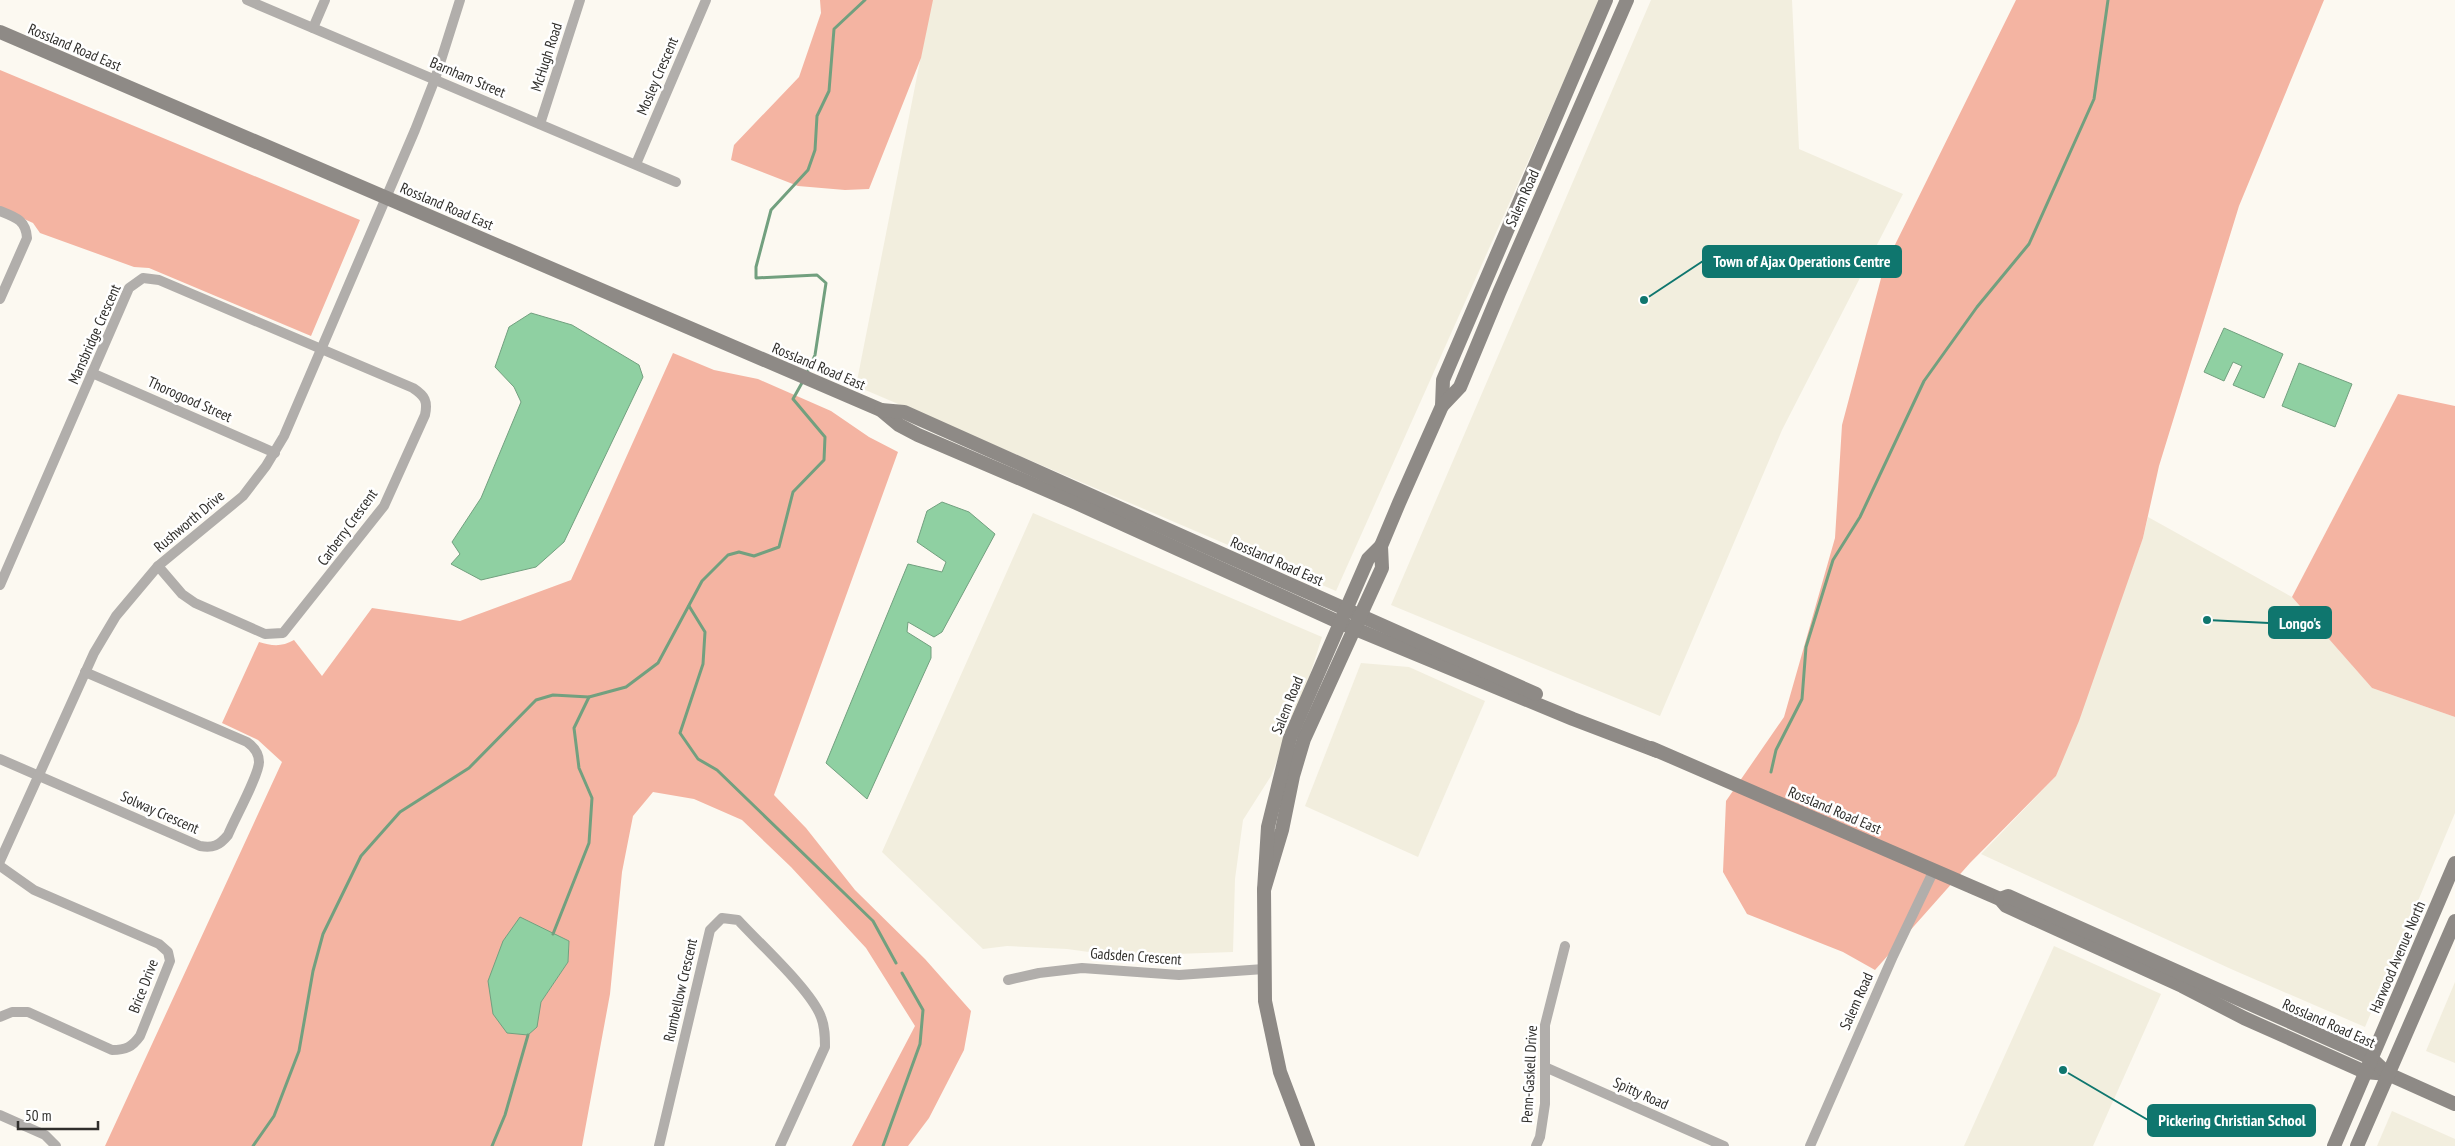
<svg xmlns="http://www.w3.org/2000/svg" width="2455" height="1146" viewBox="0 0 2455 1146" font-family="'PT Sans Narrow',sans-serif">
<style>
.built{fill:#f2eede}
.green{fill:#f4b4a2;fill-rule:evenodd}
.water{fill:#8fd0a2;stroke:#72a07f}
.lines{fill:none;stroke-linecap:round;stroke-linejoin:round}
.stream{stroke:#72a07f;stroke-width:3}
.minor{stroke:#b1aeab;stroke-width:10}
.secondary{stroke:#8e8a86;stroke-width:14}
.labels{text-anchor:middle;dominant-baseline:central;stroke-width:5;stroke-linejoin:round;paint-order:stroke}
.street-label{font-size:15px;fill:#302f2c;stroke:#fff}
.leader{fill:none;stroke:#0f766e;stroke-width:2}
.callout-dot{fill:#0f766e;stroke:#fff;stroke-width:2}
.callout{fill:#0f766e;stroke:#0f766e;stroke-width:2}
.callout-label{font-size:16px;text-anchor:middle;font-weight:bold;fill:#fff}
</style>
<rect width="100%" height="100%" fill="#fcf9f1"/>
<g class="built">
<polygon points="932,0 1600,0 1336,591 856,386"/>
<polygon points="1651,0 1792,0 1799,149 1903,194 1782,430 1660,716 1391,605"/>
<polygon points="1033,513 1322,637 1307,684 1271,776 1243,820 1235,879 1233,952 1118,956 1067,949 1007,946 983,949 882,852"/>
<polygon points="2148,517 2292,597 2372,688 2455,717 2455,813 2365,1027 2231,969 1981,854 2056,776 2143,538"/>
<polygon points="1361,663 1409,667 1485,701 1418,857 1305,806"/>
<polygon points="2054,946 2161,994 2093,1146 1964,1146"/>
<polygon points="2455,982 2455,1063 2426,1051"/>
<polygon points="2392,1111 2455,1139 2455,1146 2377,1146"/>
</g>
<g class="green">
<polygon points="820,0 933,0 921,58 869,189 845,190 798,186 731,160 734,145 799,77 821,13"/>
<polygon points="2016,0 2324,0 2239,206 2159,466 2143,538 2079,721 2056,776 1970,863 1875,970 1843,952 1747,914 1723,872 1726,801 1784,717 1835,538 1842,425 1884,267"/>
<polygon points="0,70 360,220 311,336 149,268 134,267 40,233 33,223 0,208"/>
<path d="M673 353 714 370 758 379 831 411 869 437 898 452 774 795 806 828 855 890 925 959 971 1011 964 1050 929 1118 908 1146H852L915 1026 866 948 791 867 742 820 694 799 653 792 633 816 622 872 610 994 582 1146H105L282 762 258 740 222 723 259 642C272 646 282 647 294 640L322 676 372 608 460 621 571 580ZM553 934 569 941 568 962 541 1002Z"/>
<polygon points="2398,394 2455,406 2455,717 2372,688 2292,597"/>
</g>
<g class="water">
<polygon points="531,313 572,325 639,365 643,377 564,542 536,567 481,580 451,564 460,554 452,542 481,498 521,402 514,387 495,367 509,327"/>
<polygon points="2224,328 2283,354 2264,398 2233,385 2242,366 2233,362 2224,381 2204,372"/>
<polygon points="2299,363 2352,384 2335,427 2282,406"/>
<polygon points="942,502 969,512 995,534 942,632 934,637 908,622 907,632 931,647 931,658 867,799 826,763 908,564 942,572 946,562 917,542 927,511"/>
<polygon points="520,917 569,941 568,962 541,1002 537,1027 528,1035 507,1033 493,1014 488,981 503,941"/>
</g>
<g class="lines">
<g class="stream">
<polyline points="807,373 815,355 826,283 817,275 756,278 756,267 771,210 808,170 815,150 817,116 829,91 834,29 865,0"/>
<polyline points="689,606 705,632 703,664 680,733 698,759 717,770 873,921 896,963"/>
<polyline points="1771,772 1776,750 1802,699 1806,647 1833,560 1860,517 1924,381 1977,307 2029,244 2094,99 2108,0"/>
<polyline points="553,934 589,843 592,798 579,768 574,728 589,697"/>
<polyline points="253,1146 274,1116 299,1051 313,971 323,934 361,856 400,812 469,768 536,700 553,695 589,697 626,687 658,663 702,581 728,555 739,552 754,556 779,547 793,492 824,460 825,437 793,399 803,381"/>
<polyline points="492,1146 505,1115 528,1035"/>
<polyline points="883,1146 920,1044 923,1010 902,973"/>
</g>
<g class="minor">
<polyline points="247,0 676,182"/>
<polyline points="313,28 325,0"/>
<polyline points="540,124 580,0"/>
<polyline points="636,164 706,0"/>
<path d="M0 211C15 217 26 220 27 238L0 299"/>
<polyline points="92,373 275,453"/>
<path d="M0 585 129 288 143 278 159 280 413 388C425 396 428 401 425 415L384 506 283 633 265 634 195 603 182 594 158 566"/>
<path d="M0 759 200 846C213 848 219 846 228 835 234 820 259 775 259 762 259 753 254 747 247 742L85 672"/>
<polyline points="0,861 94,653 116,616 158,566 243,496 266,466 284,436 415,130 435,79 460,0"/>
<path d="M0 866 34 890 159 944 168 952 170 961 140 1036C132 1047 126 1050 112 1050L28 1012H12L0 1017"/>
<polyline points="1008,980 1039,973 1082,968 1179,975 1264,969"/>
<polyline points="1545,1067 1724,1146"/>
<polyline points="0,1115 45,1135 56,1146"/>
<path d="M659 1146 710 930 722 918 738 920C759 943 811 990 821 1017 825 1027 825 1037 825 1047L780 1146"/>
<polyline points="1536,1146 1540,1137 1545,1104 1545,1025 1565,946"/>
<polyline points="1810,1146 1893,956 1934,870"/>
</g>
<g class="secondary">
<polyline points="0,32 881,410 899,425 918,435 1072,501 1341,623 1573,719 1657,751"/>
<polyline points="1442,406 1443,380 1606,0"/>
<polyline points="881,410 904,412 1536,694"/>
<polyline points="1651,748 2000,899 2006,906 2182,986 2244,1018 2365,1072 2388,1074 2455,1104"/>
<polyline points="1264,890 1282,830 1293,776 1304,739 1382,568 1381,546 1399,503 1442,406 1460,387 1499,293 1627,0"/>
<polyline points="2000,899 2008,896 2371,1058 2388,1074"/>
<polyline points="1308,1146 1280,1072 1265,1001 1264,890 1268,827 1290,738 1368,559 1381,546"/>
<polyline points="2334,1146 2455,863"/>
<polyline points="2357,1146 2455,921"/>
</g>
</g>
<g class="labels">
<g class="street-label">
<text transform="translate(75 47) rotate(23)">Rossland Road East</text>
<text transform="translate(546 57) rotate(-72)">McHugh Road</text>
<text transform="translate(657 76) rotate(-67)">Mosley Crescent</text>
<text transform="translate(468 77) rotate(23)">Barnham Street</text>
<text transform="translate(1522 198) rotate(-66)">Salem Road</text>
<text transform="translate(447 206) rotate(23)">Rossland Road East</text>
<text transform="translate(94 334) rotate(-66)">Mansbridge Crescent</text>
<text transform="translate(819 366) rotate(23)">Rossland Road East</text>
<text transform="translate(190 399) rotate(24)">Thorogood Street</text>
<text transform="translate(189 521) rotate(-40)">Rushworth Drive</text>
<text transform="translate(347 527) rotate(-54)">Carberry Crescent</text>
<text transform="translate(1277 561) rotate(24)">Rossland Road East</text>
<text transform="translate(1287 705) rotate(-68)">Salem Road</text>
<text transform="translate(1835 810) rotate(23)">Rossland Road East</text>
<text transform="translate(160 812) rotate(24)">Solway Crescent</text>
<text transform="translate(1136 956) rotate(4)">Gadsden Crescent</text>
<text transform="translate(2397 957) rotate(-67)">Harwood Avenue North</text>
<text transform="translate(143 986) rotate(-69)">Brice Drive</text>
<text transform="translate(680 990) rotate(-77)">Rumbellow Crescent</text>
<text transform="translate(1856 1001) rotate(-66)">Salem Road</text>
<text transform="translate(2329 1023) rotate(24)">Rossland Road East</text>
<text transform="translate(1529 1074) rotate(-87)">Penn-Gaskell Drive</text>
<text transform="translate(1641 1093) rotate(24)">Spitty Road</text>
</g>
</g>
<path class="leader" d="M1644 300L1703 261M2207 620L2269 623M2063 1070L2148 1120"/>
<g class="callout-dot">
<circle cx="1644" cy="300" r="5"/>
<circle cx="2207" cy="620" r="5"/>
<circle cx="2063" cy="1070" r="5"/>
</g>
<g class="callout">
<rect x="1703" y="246" width="198" height="31" rx="5"/>
<rect x="2269" y="607" width="62" height="31" rx="5"/>
<rect x="2148" y="1105" width="167" height="31" rx="5"/>
</g>
<g class="callout-label">
<text x="1802" y="267">Town of Ajax Operations Centre</text>
<text x="2300" y="629">Longo's</text>
<text x="2232" y="1126">Pickering Christian School</text>
</g>
<path d="M18 1121v8h80v-8" fill="none" stroke="#302f2c" stroke-width="2.5"/>
<text x="25" y="1121" font-size="15" fill="#302f2c" stroke="#ffffff" stroke-width="4" paint-order="stroke">50 m</text>
</svg>
